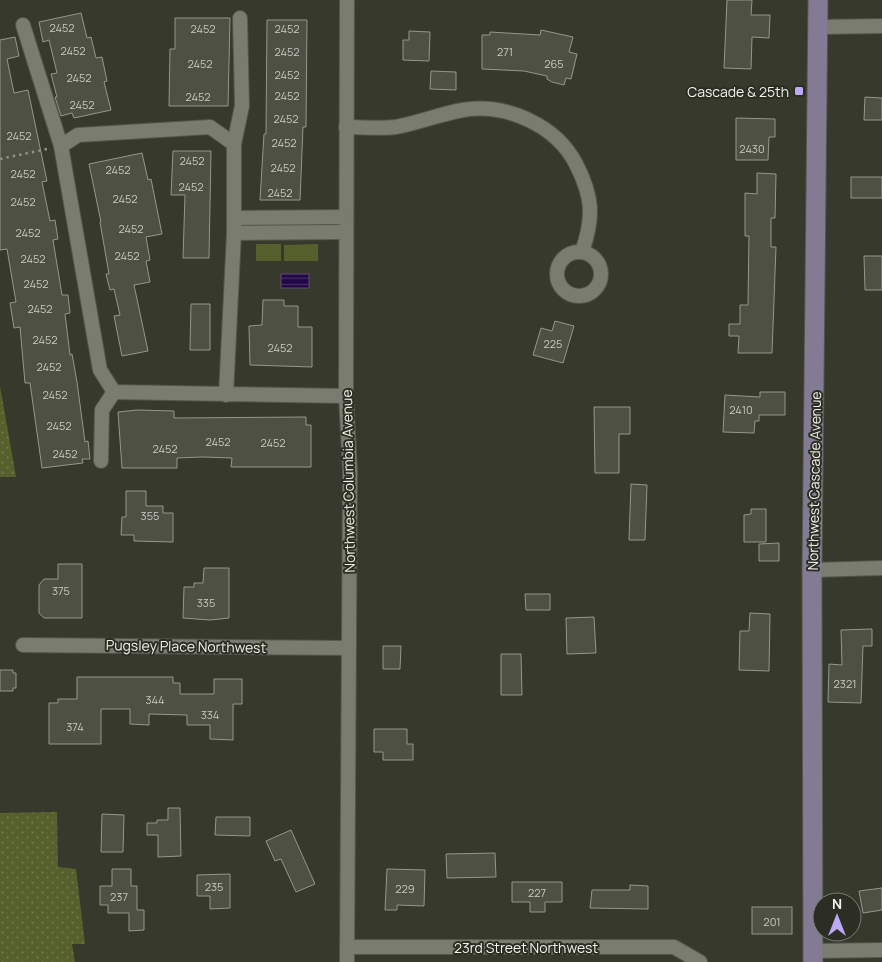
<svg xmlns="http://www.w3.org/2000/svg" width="882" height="962" viewBox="0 0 882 962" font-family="Manrope,sans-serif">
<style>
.green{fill:url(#green-dots)}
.pitch{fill:#56602d}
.water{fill:url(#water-rules);stroke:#604e78}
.building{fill:#4d5043;stroke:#94988a}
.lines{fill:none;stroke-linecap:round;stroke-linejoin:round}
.street-casing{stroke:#54574d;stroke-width:16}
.secondary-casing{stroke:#54574d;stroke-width:21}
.path{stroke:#909389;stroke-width:2.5;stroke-dasharray:2.5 4;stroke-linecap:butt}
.street{stroke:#797c6e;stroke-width:14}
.secondary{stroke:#837a93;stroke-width:19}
.poi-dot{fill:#bda9f5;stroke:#2c2e23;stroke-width:2}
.labels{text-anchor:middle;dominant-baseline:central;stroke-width:4;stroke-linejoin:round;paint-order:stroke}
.number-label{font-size:11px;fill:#c8cac2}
.poi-label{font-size:14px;fill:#f1f3ec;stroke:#2c2e23;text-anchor:end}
.street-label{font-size:14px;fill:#f1f3ec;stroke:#2c2e23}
</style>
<defs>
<pattern id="green-dots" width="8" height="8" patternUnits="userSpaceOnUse" patternTransform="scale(1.25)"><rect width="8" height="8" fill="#56602d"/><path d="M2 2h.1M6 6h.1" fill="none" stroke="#6f774c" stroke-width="1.8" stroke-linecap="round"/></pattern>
<pattern id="water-rules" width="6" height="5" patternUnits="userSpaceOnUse" patternTransform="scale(1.25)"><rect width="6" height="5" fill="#220746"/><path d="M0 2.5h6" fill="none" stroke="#432c61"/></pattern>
</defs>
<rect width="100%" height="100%" fill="#36392c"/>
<g class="green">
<polygon points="0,386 16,477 0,477"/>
<polygon points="57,812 58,867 76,869 85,944 72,944 75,962 0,962 0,813"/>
</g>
<g class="pitch">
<rect x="256" y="244" width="25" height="17"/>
<polygon points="318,244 318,261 284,261 284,245"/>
</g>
<rect class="water" x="281" y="274" width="28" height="14"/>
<g class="building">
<polygon points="727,0 752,0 751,15 770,15 769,38 752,37 751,69 724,68"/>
<polygon points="81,13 87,38 91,37 96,58 102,57 107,81 104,82 111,110 74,118 72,113 61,116 55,97 57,97 51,74 57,73 49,40 43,42 39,22"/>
<polygon points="175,18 230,18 228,106 169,106 170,49 175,49"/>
<polygon points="267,20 307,20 306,127 303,127 300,200 260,200 264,134 266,134"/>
<polygon points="541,30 573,37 569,52 577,54 571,79 566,78 564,85 552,82 547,79 547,76 524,71 482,69 482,35 490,35 490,32 540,35"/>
<polygon points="409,31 430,32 429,61 403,60 403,40 409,40"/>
<polygon points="15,37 19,56 7,59 14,93 28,90 47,181 42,182 50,221 55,220 58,239 53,240 62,295 68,295 70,313 65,314 70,355 72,354 77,382 85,442 88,441 90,459 82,459 83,463 42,468 30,383 25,383 20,327 14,328 10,303 16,302 7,249 0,250 0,40"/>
<polygon points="431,71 456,72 456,90 430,89"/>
<polygon points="865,97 882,98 882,120 864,120"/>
<polygon points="736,118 775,119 775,137 769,137 768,160 736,160"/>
<polygon points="173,151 211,151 209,258 183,258 185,195 171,195"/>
<polygon points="142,153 148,180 151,179 162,234 146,237 150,260 146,261 150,282 134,285 148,351 122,356 114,316 120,315 114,289 110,290 106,274 109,274 100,222 101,222 89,164"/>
<polygon points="757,173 776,174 775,218 771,218 771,247 776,247 772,353 738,353 739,336 729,336 729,324 740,324 740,305 748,305 749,236 745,236 745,193 757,194"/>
<rect x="851" y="177" width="31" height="21"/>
<polygon points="864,256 882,256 882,290 865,290"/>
<polygon points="263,300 284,300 284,306 298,306 298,327 312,327 312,367 250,365 249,326 262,325"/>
<polygon points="191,304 210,304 210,350 190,350"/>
<polygon points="555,321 574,326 563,363 533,355 541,328 552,331"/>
<polygon points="760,392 785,392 785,415 759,415 759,421 755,421 754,433 723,432 725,395 760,397"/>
<polygon points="594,407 630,407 630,434 619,434 619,473 595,473"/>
<polygon points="137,410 174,411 174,418 306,417 306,425 311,425 311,467 231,467 232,458 202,457 177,458 177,468 122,468 118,412"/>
<polygon points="631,484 647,485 645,540 629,540"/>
<polygon points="126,491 146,491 146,506 163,506 163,513 173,513 173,542 134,541 134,535 121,535 122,517 126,517"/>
<polygon points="751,509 766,509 766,542 744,542 744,515 751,514"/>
<polygon points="779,543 779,561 759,561 759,544"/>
<polygon points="58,564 82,564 82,618 44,618 39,613 39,585 44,579 58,579"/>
<polygon points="204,568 229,568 229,618 210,620 183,618 184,587 194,587 194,583 203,583"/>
<polygon points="525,594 550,594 550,610 526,610"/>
<polygon points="750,613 770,614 769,671 739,670 740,631 749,631"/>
<polygon points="594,617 596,653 567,654 566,618"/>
<polygon points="872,629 872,646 863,646 861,703 828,702 829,664 842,665 841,630"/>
<polygon points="383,646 401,646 400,669 383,669"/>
<polygon points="501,654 521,654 522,695 501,695"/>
<polygon points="0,670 13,670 13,673 16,673 16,688 13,688 13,691 0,691"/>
<polygon points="77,677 173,677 173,683 180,683 180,694 214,694 214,679 242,679 242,704 233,704 233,740 210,739 210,725 187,725 187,715 149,714 149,725 130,724 130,709 101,709 101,744 49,744 49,703 58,703 58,699 77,699"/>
<polygon points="374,729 407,729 407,744 413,744 413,760 383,760 383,752 374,752"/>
<polygon points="168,808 180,808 181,856 158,857 158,835 147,835 147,823 157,823 157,820 168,820"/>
<polygon points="102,814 124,815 123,852 101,852"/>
<polygon points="216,817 250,817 250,836 215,835"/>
<polygon points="291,830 315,884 296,892 281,859 275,861 266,841"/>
<polygon points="495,853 496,877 447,878 446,854"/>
<polygon points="112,869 131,869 131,886 137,886 137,910 144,910 144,930 129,931 129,913 108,913 108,905 100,905 100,886 112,886"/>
<polygon points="387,869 425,870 424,906 397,905 397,910 385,910"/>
<polygon points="230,874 230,908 210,909 210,896 197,896 197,875"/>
<polygon points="512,882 562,882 562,902 545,902 545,912 530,912 530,902 512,902"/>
<polygon points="630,885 648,886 648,909 590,908 592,890 630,890"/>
<polygon points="882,888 882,910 863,913 859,891"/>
<rect x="752" y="907" width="40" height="27"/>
</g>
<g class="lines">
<defs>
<g id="street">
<polyline points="347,0 346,396 350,472 347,962"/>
<polyline points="23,25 61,146"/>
<polyline points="818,27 882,26"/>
<path d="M346 127C362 127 380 129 396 127 418 123 440 114 463 110 506 103 556 125 576 164 593 197 594 217 582 252"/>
<polyline points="234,144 242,106 240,18"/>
<polyline points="234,218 345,217"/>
<polyline points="234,233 346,232"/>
<circle cx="579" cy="274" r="22"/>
<polyline points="226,395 234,233 234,144 210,127 78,135 61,146 100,370 114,392 346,396"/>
<polyline points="101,461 102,410 114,392"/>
<polyline points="812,570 882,568"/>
<polyline points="23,645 349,648"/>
<polyline points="347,947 674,947 700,962"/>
<polyline points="813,951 882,950"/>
</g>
<polyline id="secondary" points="813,962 812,570 818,0"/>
</defs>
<use href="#street" class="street-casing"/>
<use href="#secondary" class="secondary-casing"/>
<polyline class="path" points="0,159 47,149"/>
<use href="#street" class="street"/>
<use href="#secondary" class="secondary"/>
</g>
<rect class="poi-dot" x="794" y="86" width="10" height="10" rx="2.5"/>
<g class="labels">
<g class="number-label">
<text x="62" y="27">2452</text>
<text x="203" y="28">2452</text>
<text x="287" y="28">2452</text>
<text x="73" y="50">2452</text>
<text x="287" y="51">2452</text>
<text x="505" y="51">271</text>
<text x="200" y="63">2452</text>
<text x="554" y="63">265</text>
<text x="287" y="74">2452</text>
<text x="79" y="77">2452</text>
<text x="287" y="95">2452</text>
<text x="198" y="96">2452</text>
<text x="82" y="104">2452</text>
<text x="286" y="118">2452</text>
<text x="19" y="135">2452</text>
<text x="284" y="142">2452</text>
<text x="752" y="148">2430</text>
<text x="192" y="160">2452</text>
<text x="283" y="167">2452</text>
<text x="118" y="169">2452</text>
<text x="23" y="173">2452</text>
<text x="191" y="186">2452</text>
<text x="280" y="192">2452</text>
<text x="125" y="198">2452</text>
<text x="23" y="201">2452</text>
<text x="131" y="228">2452</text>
<text x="28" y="232">2452</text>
<text x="127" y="255">2452</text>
<text x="33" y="258">2452</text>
<text x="36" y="283">2452</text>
<text x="40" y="308">2452</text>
<text x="45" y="339">2452</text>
<text x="553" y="343">225</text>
<text x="280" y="347">2452</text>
<text x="49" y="366">2452</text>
<text x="55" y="394">2452</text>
<text x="741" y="409">2410</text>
<text x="59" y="425">2452</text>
<text x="218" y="441">2452</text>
<text x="273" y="442">2452</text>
<text x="165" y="448">2452</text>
<text x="65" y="453">2452</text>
<text x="150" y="515">355</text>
<text x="61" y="590">375</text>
<text x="206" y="602">335</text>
<text x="845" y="683">2321</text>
<text x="155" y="699">344</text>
<text x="210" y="714">334</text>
<text x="75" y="726">374</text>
<text x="214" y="886">235</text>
<text x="405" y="888">229</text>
<text x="537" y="892">227</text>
<text x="119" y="896">237</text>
<text x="772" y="921">201</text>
</g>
<g class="poi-label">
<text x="789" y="91">Cascade &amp; 25th</text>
</g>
<g class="street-label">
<text transform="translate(348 481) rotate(-91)">Northwest Columbia Avenue</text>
<text transform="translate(814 481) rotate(-89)">Northwest Cascade Avenue</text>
<text transform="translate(186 646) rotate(1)">Pugsley Place Northwest</text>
<text x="526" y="947">23rd Street Northwest</text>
</g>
</g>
<g transform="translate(837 917)"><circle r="24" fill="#2c2e23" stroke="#7b7d73"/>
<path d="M0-4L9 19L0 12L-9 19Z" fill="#bda9f5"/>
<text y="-8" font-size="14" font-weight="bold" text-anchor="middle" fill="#f1f3ec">N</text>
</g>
</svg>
